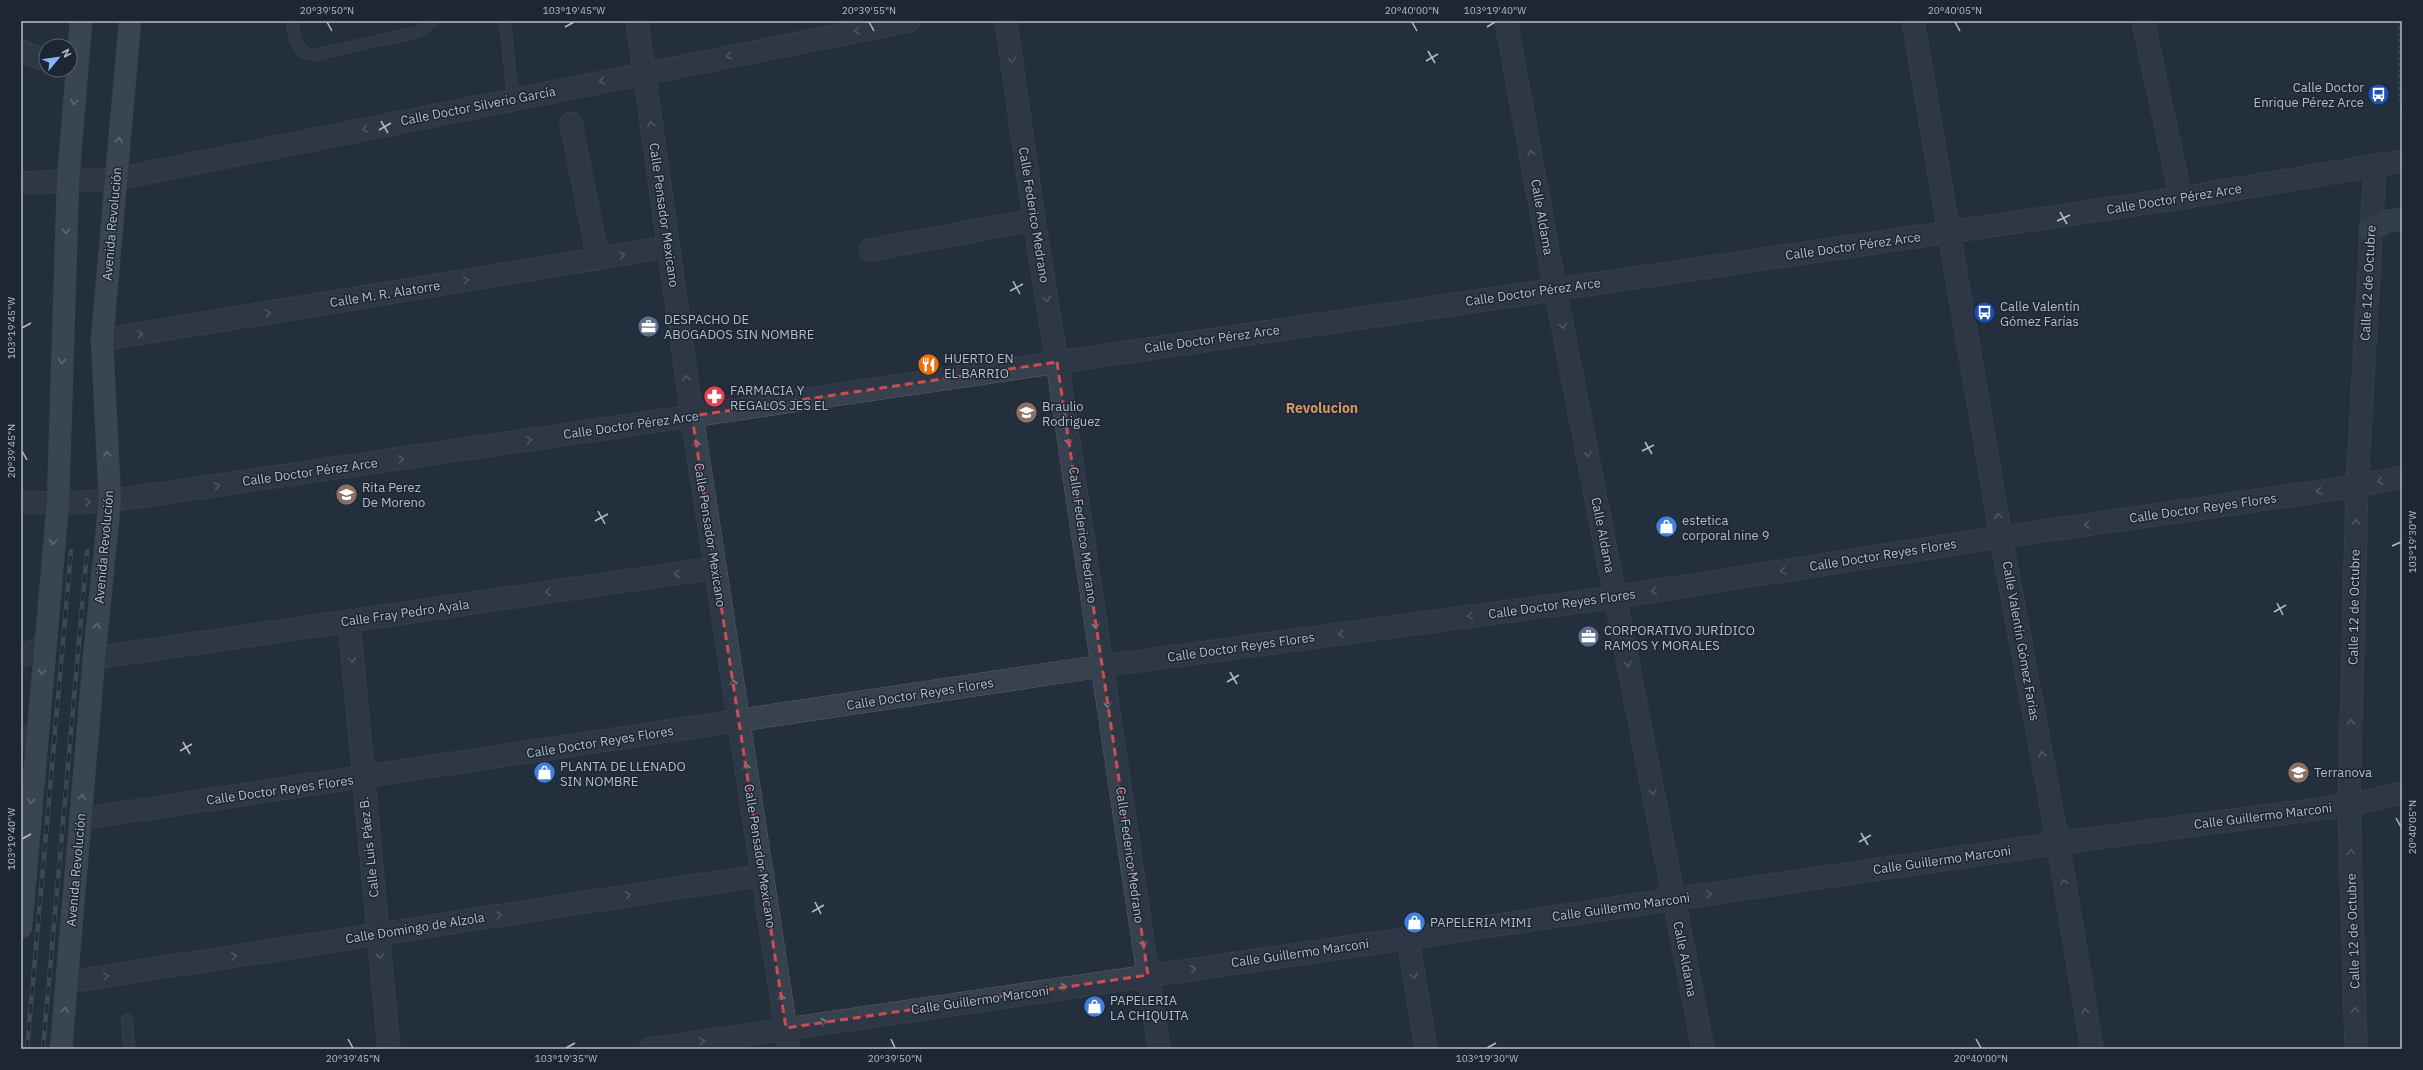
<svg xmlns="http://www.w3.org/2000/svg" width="2423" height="1070" viewBox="0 0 2423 1070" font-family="'IBM Plex Sans',sans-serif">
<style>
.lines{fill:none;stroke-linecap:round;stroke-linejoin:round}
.service-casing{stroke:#565f6c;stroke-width:12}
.minor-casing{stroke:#565f6c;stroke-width:23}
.secondary-casing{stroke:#565f6c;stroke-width:23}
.primary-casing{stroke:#414a57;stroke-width:23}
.path{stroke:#44595c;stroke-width:2.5;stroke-dasharray:3 3;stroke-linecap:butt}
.service{stroke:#38414e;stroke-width:11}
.minor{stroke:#38414e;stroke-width:22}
.secondary{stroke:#465061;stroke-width:22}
.primary{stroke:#56606e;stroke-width:22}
.rail-casing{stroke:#5a6575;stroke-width:4.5}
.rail{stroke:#1d2633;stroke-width:3;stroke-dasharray:9;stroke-linecap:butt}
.oneway{stroke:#7c8592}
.oneway2{stroke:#a1aab7}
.marked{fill:none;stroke:#ce4d50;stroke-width:3;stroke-dasharray:8 5;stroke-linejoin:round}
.ticks{fill:none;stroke:#b4bcc9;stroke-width:1.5}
.labels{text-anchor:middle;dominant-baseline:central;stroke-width:3;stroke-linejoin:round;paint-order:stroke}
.poi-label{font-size:13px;fill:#b4bcc9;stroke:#1d2633;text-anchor:start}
.street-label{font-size:13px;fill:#b4bcc9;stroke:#1d2633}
.neighbourhood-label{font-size:14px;font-weight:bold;fill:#d59563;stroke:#1d2633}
.neatline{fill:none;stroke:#b4bcc9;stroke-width:1.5}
.ticks-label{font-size:10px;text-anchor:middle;fill:#b4bcc9}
</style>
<rect width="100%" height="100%" fill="#242f3e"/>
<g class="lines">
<defs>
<g id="service">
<polyline points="292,21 295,40 303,52 314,55 418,32 433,21"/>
<polyline points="505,21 513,99"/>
<polyline points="127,1020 129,1049"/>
</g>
<g id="minor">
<polyline points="637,21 692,416 789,1049"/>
<polyline points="1006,21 1034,220 1057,362 1159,1049"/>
<polyline points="1506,21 1555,288 1703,1049"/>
<polyline points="1913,21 2001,537 2058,843 2092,1049"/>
<polyline points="2143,21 2181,198"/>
<polyline points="21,51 46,60"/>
<polyline points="571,123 598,259"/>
<polyline points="21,183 116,179 909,21"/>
<polyline points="870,250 1034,220"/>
<polyline points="102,340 668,247"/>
<polyline points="21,502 58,503 110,501 2181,198 2402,161"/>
<polyline points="349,621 389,1049"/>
<polyline points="21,657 44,646"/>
<polyline points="94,658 715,568"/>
<polyline points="21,737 37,733"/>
<polyline points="80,819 1102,666 1615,597 2001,537 2357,486 2402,477"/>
<polyline points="1408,938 1426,1049"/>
<polyline points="67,982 763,875"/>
<polyline points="650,1049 2058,843 2349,805 2402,793"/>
<polyline points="2356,1049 2349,805 2357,486 2375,165"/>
</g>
<polyline id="secondary" points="2370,230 2388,221 2402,219"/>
<g id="primary">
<polyline points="21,927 58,503 68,181 81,21"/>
<polyline points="61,1049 94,658 110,501 102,340 130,21"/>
</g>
</defs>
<use href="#service" class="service-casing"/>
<use href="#minor" class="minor-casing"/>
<use href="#secondary" class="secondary-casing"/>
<use href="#primary" class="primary-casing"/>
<polyline class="path" points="2399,21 2399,88 2402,122"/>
<use href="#service" class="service"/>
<use href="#minor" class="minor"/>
<use href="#secondary" class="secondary"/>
<use href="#primary" class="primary"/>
<defs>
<g id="rail">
<polyline points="27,1049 71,551"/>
<polyline points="43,1049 87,551"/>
</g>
</defs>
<use href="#rail" class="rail-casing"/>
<use href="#rail" class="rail"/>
</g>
<defs><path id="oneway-chevron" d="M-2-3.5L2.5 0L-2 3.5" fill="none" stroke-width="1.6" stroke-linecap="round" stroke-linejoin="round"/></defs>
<g class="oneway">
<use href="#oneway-chevron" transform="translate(857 31) rotate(169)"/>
<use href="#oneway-chevron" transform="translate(729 56) rotate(169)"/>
<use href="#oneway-chevron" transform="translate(1012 60) rotate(82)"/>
<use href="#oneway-chevron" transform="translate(602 81) rotate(169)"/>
<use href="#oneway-chevron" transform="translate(651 124) rotate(-98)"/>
<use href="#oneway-chevron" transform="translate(365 129) rotate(169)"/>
<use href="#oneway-chevron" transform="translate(1531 153) rotate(-100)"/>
<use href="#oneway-chevron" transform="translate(622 255) rotate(-9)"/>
<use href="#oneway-chevron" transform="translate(466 280) rotate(-9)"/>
<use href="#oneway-chevron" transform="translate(1047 299) rotate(81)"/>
<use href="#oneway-chevron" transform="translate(268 313) rotate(-9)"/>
<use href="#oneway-chevron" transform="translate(1563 326) rotate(79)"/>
<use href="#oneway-chevron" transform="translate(140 334) rotate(-9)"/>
<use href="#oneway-chevron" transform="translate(686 378) rotate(-98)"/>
<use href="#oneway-chevron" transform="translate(529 440) rotate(-8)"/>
<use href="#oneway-chevron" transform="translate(1069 442) rotate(82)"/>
<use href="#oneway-chevron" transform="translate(696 443) rotate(-99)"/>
<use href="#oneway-chevron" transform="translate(1588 454) rotate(79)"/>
<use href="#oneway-chevron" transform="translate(401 459) rotate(-8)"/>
<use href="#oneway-chevron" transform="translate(2380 481) rotate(169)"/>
<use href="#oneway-chevron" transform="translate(217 486) rotate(-8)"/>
<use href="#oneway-chevron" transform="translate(2319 491) rotate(172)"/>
<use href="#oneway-chevron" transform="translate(88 502) rotate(-2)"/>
<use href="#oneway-chevron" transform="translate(1998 516) rotate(-99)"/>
<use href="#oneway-chevron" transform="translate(2356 522) rotate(-89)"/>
<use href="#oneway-chevron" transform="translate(2087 525) rotate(172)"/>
<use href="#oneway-chevron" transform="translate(1783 571) rotate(171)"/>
<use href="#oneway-chevron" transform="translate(677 574) rotate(172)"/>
<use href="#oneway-chevron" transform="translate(1654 591) rotate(171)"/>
<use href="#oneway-chevron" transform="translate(548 592) rotate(172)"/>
<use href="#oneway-chevron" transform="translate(1470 616) rotate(172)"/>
<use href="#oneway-chevron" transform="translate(1096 626) rotate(82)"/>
<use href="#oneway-chevron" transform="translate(1341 634) rotate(172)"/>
<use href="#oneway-chevron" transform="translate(352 660) rotate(85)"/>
<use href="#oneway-chevron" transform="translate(1628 664) rotate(79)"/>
<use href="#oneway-chevron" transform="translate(733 682) rotate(-99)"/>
<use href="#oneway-chevron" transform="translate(1108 705) rotate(82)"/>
<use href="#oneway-chevron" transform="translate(2351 722) rotate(-89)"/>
<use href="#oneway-chevron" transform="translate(2042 754) rotate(-100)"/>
<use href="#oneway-chevron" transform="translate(746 766) rotate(-99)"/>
<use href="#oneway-chevron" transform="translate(1653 792) rotate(79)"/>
<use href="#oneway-chevron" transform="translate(2351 852) rotate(-92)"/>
<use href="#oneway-chevron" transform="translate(2064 882) rotate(-99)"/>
<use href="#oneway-chevron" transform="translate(1709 894) rotate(-8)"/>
<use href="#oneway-chevron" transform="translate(628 895) rotate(-9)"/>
<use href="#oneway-chevron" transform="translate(499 915) rotate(-9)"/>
<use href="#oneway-chevron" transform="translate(1144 944) rotate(82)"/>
<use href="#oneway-chevron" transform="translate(234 956) rotate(-9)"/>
<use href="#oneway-chevron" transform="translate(380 956) rotate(84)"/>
<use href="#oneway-chevron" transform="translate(1193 969) rotate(-8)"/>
<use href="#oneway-chevron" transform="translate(106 976) rotate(-9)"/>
<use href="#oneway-chevron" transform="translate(1414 976) rotate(81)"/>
<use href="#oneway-chevron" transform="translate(1064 987) rotate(-8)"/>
<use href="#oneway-chevron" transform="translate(781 997) rotate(-99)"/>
<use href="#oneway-chevron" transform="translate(2355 1010) rotate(-92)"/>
<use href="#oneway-chevron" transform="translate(2085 1011) rotate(-99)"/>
<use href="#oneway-chevron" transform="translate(824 1022) rotate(-8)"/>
<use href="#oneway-chevron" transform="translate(702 1041) rotate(-9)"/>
</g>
<g class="oneway2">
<use href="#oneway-chevron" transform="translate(74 102) rotate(95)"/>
<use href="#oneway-chevron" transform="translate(119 140) rotate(-85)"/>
<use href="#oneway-chevron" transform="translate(66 231) rotate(92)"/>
<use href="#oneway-chevron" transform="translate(62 361) rotate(92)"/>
<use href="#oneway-chevron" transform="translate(107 454) rotate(-93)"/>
<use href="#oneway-chevron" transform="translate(53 542) rotate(95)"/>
<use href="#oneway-chevron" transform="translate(97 626) rotate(-84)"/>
<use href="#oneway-chevron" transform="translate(42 672) rotate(95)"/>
<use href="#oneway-chevron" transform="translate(82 797) rotate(-85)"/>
<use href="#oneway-chevron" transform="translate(31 801) rotate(95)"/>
<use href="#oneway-chevron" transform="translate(65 1010) rotate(-85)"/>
</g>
<path d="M0 0H2423V1070H0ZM1057 362 1148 975 786 1028 692 416Z" fill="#242f3e" fill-opacity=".55" fill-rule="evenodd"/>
<path class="marked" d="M1057 362 1148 975 786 1028 692 416Z"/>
<path class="ticks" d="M327 22 332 31M869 22 874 31M1412 22 1417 31M1955 22 1960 31M565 27 574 22M1487 27 1495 22M1428 51 1435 63M1426 61 1438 54M381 121 388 133M379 130 391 123M2060 212 2067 224M2057 221 2070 215M1013 281 1020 294M1010 291 1023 284M22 328 31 323M1645 442 1652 454M22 451 27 460M1642 451 1654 445M598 511 605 524M595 521 608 514M2392 546 2401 542M2277 603 2283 615M2274 612 2286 605M1230 672 1237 684M1227 682 1239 675M183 742 190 754M180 751 192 744M2396 818 2401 827M1861 833 1868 845M22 839 31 834M1859 842 1871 835M815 902 821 914M812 912 824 905M348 1039 353 1048M891 1039 895 1048M1976 1039 1981 1048M566 1048 575 1043M1487 1048 1496 1043"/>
<defs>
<symbol id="bus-disc" viewBox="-11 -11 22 22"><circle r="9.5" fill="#1a4fb4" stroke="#1d2633"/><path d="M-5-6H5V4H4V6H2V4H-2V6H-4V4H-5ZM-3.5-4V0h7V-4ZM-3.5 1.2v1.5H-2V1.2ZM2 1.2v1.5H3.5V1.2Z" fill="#fff"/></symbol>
<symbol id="office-disc" viewBox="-11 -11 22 22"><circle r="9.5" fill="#5c6f8a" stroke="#1d2633"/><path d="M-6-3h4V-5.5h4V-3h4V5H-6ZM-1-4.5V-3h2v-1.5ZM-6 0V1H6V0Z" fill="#fff"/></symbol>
<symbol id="restaurant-disc" viewBox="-11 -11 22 22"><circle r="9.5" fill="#e8710a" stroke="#1d2633"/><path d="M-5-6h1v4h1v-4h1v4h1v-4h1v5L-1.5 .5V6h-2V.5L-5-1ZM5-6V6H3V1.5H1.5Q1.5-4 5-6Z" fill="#fff"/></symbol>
<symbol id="pharmacy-disc" viewBox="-11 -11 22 22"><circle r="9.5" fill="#e0444e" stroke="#1d2633"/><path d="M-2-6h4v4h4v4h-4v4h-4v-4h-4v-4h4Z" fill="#fff"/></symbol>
<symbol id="school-disc" viewBox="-11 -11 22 22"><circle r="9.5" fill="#8d6e63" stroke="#1d2633"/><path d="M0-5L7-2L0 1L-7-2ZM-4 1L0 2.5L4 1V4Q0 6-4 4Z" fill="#fff"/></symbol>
<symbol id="shop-disc" viewBox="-11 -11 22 22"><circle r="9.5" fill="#3f7fe0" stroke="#1d2633"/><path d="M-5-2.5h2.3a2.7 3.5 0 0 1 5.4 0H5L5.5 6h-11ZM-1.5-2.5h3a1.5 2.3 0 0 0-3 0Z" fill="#fff"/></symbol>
</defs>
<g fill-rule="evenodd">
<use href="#bus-disc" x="2366" y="82" width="25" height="25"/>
<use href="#bus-disc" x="1972" y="300" width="25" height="25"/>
<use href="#office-disc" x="636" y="314" width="25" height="25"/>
<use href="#restaurant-disc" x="916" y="352" width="25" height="25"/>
<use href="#pharmacy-disc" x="702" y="384" width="25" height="25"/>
<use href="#school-disc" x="1014" y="400" width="25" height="25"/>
<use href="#school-disc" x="334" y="482" width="25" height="25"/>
<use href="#shop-disc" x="1654" y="514" width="25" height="25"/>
<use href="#office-disc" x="1576" y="624" width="25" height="25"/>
<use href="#school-disc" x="2286" y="760" width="25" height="25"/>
<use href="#shop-disc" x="532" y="760" width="25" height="25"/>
<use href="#shop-disc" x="1402" y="910" width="25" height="25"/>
<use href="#shop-disc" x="1082" y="994" width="25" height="25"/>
</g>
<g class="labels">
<g class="poi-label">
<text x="2364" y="87" text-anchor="end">Calle Doctor<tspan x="2364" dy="15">Enrique Pérez Arce</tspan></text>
<text x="2000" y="306">Calle Valentín<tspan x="2000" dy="15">Gómez Farías</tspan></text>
<text x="664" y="319">DESPACHO DE<tspan x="664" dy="15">ABOGADOS SIN NOMBRE</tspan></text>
<text x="944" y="358">HUERTO EN<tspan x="944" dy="15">EL BARRIO</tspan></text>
<text x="730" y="390">FARMACIA Y<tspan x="730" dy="15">REGALOS JES EL</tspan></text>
<text x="1042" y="406">Braulio<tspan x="1042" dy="15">Rodriguez</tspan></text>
<text x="362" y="487">Rita Perez<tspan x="362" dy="15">De Moreno</tspan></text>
<text x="1682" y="520">estetica<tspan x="1682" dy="15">corporal nine 9</tspan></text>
<text x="1604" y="630">CORPORATIVO JURÍDICO<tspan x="1604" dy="15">RAMOS Y MORALES</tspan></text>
<text x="560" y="766">PLANTA DE LLENADO<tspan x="560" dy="15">SIN NOMBRE</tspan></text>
<text x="2314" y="772">Terranova</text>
<text x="1430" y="922">PAPELERIA MIMI</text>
<text x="1110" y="1000">PAPELERIA<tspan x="1110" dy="15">LA CHIQUITA</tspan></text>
</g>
<g class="street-label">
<text transform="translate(478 106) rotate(-11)">Calle Doctor Silverio García</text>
<text transform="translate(2174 199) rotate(-9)">Calle Doctor Pérez Arce</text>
<text transform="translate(664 215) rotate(82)">Calle Pensador Mexicano</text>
<text transform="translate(1034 215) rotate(81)">Calle Federico Medrano</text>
<text transform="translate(1542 217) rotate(80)">Calle Aldama</text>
<text transform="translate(112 224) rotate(-85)">Avenida Revolución</text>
<text transform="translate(1853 246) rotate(-8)">Calle Doctor Pérez Arce</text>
<text transform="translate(2368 283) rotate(-87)">Calle 12 de Octubre</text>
<text transform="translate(1533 292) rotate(-8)">Calle Doctor Pérez Arce</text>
<text transform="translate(385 294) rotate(-9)">Calle M. R. Alatorre</text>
<text transform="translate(1212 339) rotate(-8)">Calle Doctor Pérez Arce</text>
<text transform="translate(631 425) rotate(-8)">Calle Doctor Pérez Arce</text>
<text transform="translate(310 472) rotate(-8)">Calle Doctor Pérez Arce</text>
<text transform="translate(2203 508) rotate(-8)">Calle Doctor Reyes Flores</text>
<text transform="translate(710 535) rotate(81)">Calle Pensador Mexicano</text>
<text transform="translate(1083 535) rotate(82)">Calle Federico Medrano</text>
<text transform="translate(1603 535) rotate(79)">Calle Aldama</text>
<text transform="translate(104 547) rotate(-85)">Avenida Revolución</text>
<text transform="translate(1883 555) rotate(-9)">Calle Doctor Reyes Flores</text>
<text transform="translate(1562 604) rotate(-8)">Calle Doctor Reyes Flores</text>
<text transform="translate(2354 607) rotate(-89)">Calle 12 de Octubre</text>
<text transform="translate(405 613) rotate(-8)">Calle Fray Pedro Ayala</text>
<text transform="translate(2021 641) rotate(80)">Calle Valentín Gómez Farías</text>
<text transform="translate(1241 647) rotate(-8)">Calle Doctor Reyes Flores</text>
<text transform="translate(920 694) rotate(-9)">Calle Doctor Reyes Flores</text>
<text transform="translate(600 742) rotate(-9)">Calle Doctor Reyes Flores</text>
<text transform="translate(280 790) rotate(-8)">Calle Doctor Reyes Flores</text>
<text transform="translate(2263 816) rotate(-7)">Calle Guillermo Marconi</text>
<text transform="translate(369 847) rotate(-96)">Calle Luis Páez B.</text>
<text transform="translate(1130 855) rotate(82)">Calle Federico Medrano</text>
<text transform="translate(760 856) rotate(81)">Calle Pensador Mexicano</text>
<text transform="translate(1942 860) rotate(-8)">Calle Guillermo Marconi</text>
<text transform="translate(76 870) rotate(-85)">Avenida Revolución</text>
<text transform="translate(1621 907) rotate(-8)">Calle Guillermo Marconi</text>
<text transform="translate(415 928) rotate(-9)">Calle Domingo de Alzola</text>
<text transform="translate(2353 931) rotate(-92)">Calle 12 de Octubre</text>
<text transform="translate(1300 953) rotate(-8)">Calle Guillermo Marconi</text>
<text transform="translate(1685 959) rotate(79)">Calle Aldama</text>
<text transform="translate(980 1000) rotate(-8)">Calle Guillermo Marconi</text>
</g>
<g class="neighbourhood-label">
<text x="1322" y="408">Revolucion</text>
</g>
</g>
<rect width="2423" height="1070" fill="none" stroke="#1d2633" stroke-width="44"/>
<g transform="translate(58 58) rotate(61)"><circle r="19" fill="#1d2633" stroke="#59626f"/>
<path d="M0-3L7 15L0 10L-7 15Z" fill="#8ab4f8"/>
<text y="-6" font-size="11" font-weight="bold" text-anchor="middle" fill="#b4bcc9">N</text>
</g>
<rect x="22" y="22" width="2379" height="1026" class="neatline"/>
<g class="ticks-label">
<text x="327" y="14">20°39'50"N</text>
<text x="574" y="14">103°19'45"W</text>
<text x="869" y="14">20°39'55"N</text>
<text x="1412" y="14">20°40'00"N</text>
<text x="1495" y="14">103°19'40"W</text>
<text x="1955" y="14">20°40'05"N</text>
<text transform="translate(11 328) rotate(-90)" y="4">103°19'45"W</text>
<text transform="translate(11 451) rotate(-90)" y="4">20°39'45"N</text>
<text transform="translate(2412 542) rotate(-90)" y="4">103°19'30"W</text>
<text transform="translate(2412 827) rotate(-90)" y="4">20°40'05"N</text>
<text transform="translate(11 839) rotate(-90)" y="4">103°19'40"W</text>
<text x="353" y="1062">20°39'45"N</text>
<text x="566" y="1062">103°19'35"W</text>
<text x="895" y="1062">20°39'50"N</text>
<text x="1487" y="1062">103°19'30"W</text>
<text x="1981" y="1062">20°40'00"N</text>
</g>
</svg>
